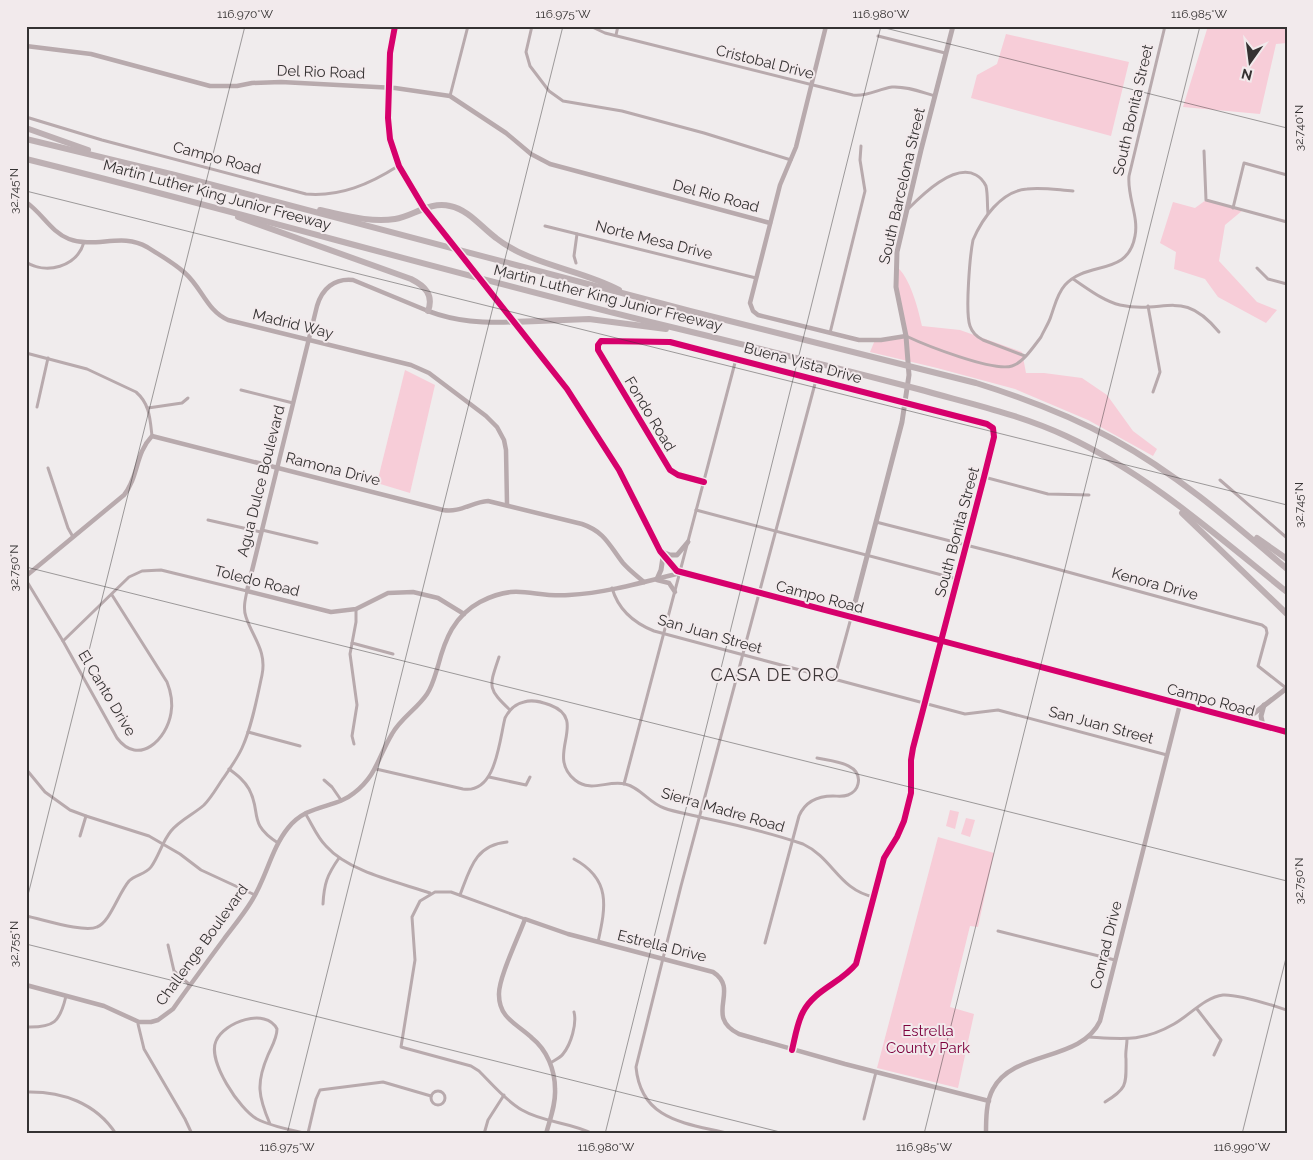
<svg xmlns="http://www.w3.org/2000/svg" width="1313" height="1160" viewBox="0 0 1313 1160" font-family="Raleway,sans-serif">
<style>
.green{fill:#f7cdd8}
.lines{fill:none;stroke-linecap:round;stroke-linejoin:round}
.minor{stroke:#b8aaad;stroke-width:3}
.tertiary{stroke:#b8aaad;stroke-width:4.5}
.secondary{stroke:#b6a9ac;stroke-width:5}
.motorway{stroke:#bdb0b3;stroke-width:6}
.cycleway-casing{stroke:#f2eaec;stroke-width:9}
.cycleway{stroke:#d6006c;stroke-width:6}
.ticks{fill:none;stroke:#353232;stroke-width:1;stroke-opacity:0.45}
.labels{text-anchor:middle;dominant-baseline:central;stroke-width:4;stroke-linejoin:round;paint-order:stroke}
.street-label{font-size:15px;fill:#353232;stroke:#f2eaec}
.park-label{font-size:15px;fill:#7d013d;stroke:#f2eaec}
.quarter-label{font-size:18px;letter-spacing:1px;fill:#3e3839;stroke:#f2eaec}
.neatline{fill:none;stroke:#353232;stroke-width:2}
.ticks-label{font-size:12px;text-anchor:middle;fill:#353232}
</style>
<rect width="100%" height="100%" fill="#f0eced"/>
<g class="green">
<polygon points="1208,26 1287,26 1287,43 1276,44 1260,114 1183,107"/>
<polygon points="1006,34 1129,62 1111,136 971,98 977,75 997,64"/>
<polygon points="1206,200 1243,210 1225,225 1219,261 1257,302 1277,310 1266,323 1218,297 1205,279 1174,269 1176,252 1160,243 1173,202 1195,208"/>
<path d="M896 266C910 277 918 308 922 326L960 330 1022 352 1026 373H1044L1082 378 1107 395 1133 431 1157 449 1153 456 1088 420 1015 389 937 368 870 352 875 340 906 336 896 287Z"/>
<polygon points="405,370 435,385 410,493 377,483"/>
<polygon points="950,810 959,812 955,829 946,826"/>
<polygon points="966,818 975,820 970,837 961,834"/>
<polygon points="938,837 994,853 978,927 970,926 950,1007 974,1014 958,1088 877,1068"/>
</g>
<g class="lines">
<g class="minor">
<polyline points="532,26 526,52 530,66 549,91 563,101 622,111 704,133 791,160"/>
<path d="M590 26 605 33 853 95C867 97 878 89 892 87 906 86 921 92 935 96"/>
<polyline points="616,35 618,26"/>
<polyline points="878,36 945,53"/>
<polyline points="450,96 468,26"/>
<path d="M26 117 102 140 306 194C340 197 370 184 398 166"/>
<polyline points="1204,151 1206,200 1287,222"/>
<polyline points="1233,208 1244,163 1287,175"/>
<path d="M908 209C922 195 954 163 976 175 980 177 984 182 986 186 988 195 987 205 988 213"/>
<polyline points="545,226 756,278"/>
<path d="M26 262C46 275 77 267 84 242"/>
<polyline points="576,263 574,256 577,234"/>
<polyline points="1257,268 1268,279 1287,284"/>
<path d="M1073 279C1087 288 1103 301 1120 305 1165 315 1182 287 1219 332"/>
<polyline points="1148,306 1160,372 1153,392"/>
<polyline points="830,333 865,191 860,160 861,146"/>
<path d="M906 336C925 345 993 372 1012 366 1023 363 1034 346 1041 337 1044 330 1049 323 1051 316 1055 305 1057 294 1065 285 1087 260 1128 277 1135 236 1139 217 1127 196 1129 176L1165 26"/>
<path d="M26 353 87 369 136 392C150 404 150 419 152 436"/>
<path d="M1025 356 983 340C977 337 972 332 970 326 965 312 970 255 973 240 982 219 1001 191 1027 189 1042 187 1058 190 1073 191"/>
<polyline points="241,390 293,403"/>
<polyline points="37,407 48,358"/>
<polyline points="148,408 182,403 188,398"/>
<polyline points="48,468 68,528 73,537"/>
<polyline points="984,477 1048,494 1089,495"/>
<polyline points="1220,480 1287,538"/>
<polyline points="704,482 678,475 670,470 598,350 598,345 601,341 670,342 906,403"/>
<polyline points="696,510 957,579"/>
<polyline points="208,520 261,532"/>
<polyline points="876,522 1009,556 1262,625 1266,628 1267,633 1258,666 1286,688"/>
<polyline points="262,530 317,543"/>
<path d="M26 580 63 641 117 738C139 767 167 739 171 713 173 702 171 692 167 682L112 595"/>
<path d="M612 588C618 609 634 623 654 631L965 714 998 710 1167 755"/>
<polyline points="352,643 393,654"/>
<path d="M499 657C489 687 487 688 510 710"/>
<polyline points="834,680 851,618"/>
<polyline points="248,732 300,746"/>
<polyline points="354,744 352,736 357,705 350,654 356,622 356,609"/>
<polyline points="26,769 45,792 70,810 86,816 149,836 180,854 201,870 255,895"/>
<path d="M229 769C237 775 244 780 249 789 262 813 247 823 278 843"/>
<path d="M376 769 463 789C496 794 499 742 505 718 509 710 515 704 524 702 533 699 542 702 550 705 590 720 544 755 575 780 591 793 607 780 625 784 640 787 649 803 664 808 677 813 691 814 704 818 737 825 771 833 803 844 833 858 839 890 874 897"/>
<polyline points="489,777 526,785 530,777"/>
<polyline points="324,780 332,787 341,800"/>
<polyline points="624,784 736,359"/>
<path d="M305 813C312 824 317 837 326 846 349 872 398 882 430 893"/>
<polyline points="80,836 86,816"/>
<path d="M574 859C611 879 606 906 598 942"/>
<path d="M460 895C470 869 475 845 507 842"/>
<path d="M323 904C324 884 327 875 339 858"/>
<path d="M26 916C42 919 84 933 97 927 110 922 118 894 129 881 135 875 146 874 151 867 159 856 162 842 171 831 180 820 194 814 204 805 211 798 216 789 222 780 229 770 237 759 242 748 252 726 257 698 262 675 267 651 253 638 246 617 243 609 245 600 247 591L161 570 142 571 129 577 63 641"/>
<path d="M525 919 451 892H435L420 901 412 917 415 960 401 1047 471 1066 479 1071C492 1084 506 1101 522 1110 544 1123 571 1122 593 1134"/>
<polyline points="998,931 1115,960"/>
<path d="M765 943 799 816C805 802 817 796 833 796 838 796 843 797 848 795 853 793 857 789 858 784 863 763 831 761 817 758"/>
<polyline points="168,945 174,971 190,985"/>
<polyline points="1197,1009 1221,1040 1214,1055"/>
<polyline points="139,1022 138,1024 144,1049 185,1119 192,1134"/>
<path d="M26 1027C54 1028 60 1022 66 996"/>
<path d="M1089 1037C1123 1039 1143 1042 1174 1024 1190 1015 1205 997 1223 995 1239 994 1271 1005 1287 1010"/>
<path d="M550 1063C555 1060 560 1058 563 1054 571 1044 577 1024 574 1012"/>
<circle cx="438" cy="1098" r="7"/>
<path d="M26 1092C62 1091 96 1103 116 1134"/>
<path d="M1105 1102C1128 1088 1126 1084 1126 1059 1125 1053 1127 1046 1127 1039"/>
<polyline points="864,1119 876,1072"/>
<path d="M270 1124C258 1096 256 1083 268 1055 272 1046 277 1038 277 1029 266 1007 224 1022 216 1041 207 1061 240 1110 257 1119 272 1127 293 1130 309 1134"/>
<polyline points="308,1133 316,1099 320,1090 383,1082 431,1096"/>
<polyline points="484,1134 488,1120 504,1095"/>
<path d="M730 1134C688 1123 641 1122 636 1067L681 886 816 380"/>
</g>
<g class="tertiary">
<polyline points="826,26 796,147 780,185 750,303 753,311 758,315 859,340 881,340 906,336"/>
<polyline points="26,46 91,54 210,86 237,86 252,83 281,82 395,88 450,96 506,133 531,154 550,164 770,223"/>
<path d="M26 202C42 213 51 232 69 239 95 249 122 232 147 247 160 255 174 263 185 273 202 288 207 311 228 320L411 365 429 373 486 416 497 427 504 440 506 450 507 504"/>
<path d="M428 311 353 280C334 278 322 289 317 306L247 591 331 612 356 609 388 593 413 592 438 598 464 614"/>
<path d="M26 576 124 495C139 476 135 454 152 436L443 510C460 513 472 502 488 501L582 524C605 532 609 545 623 563 629 570 637 576 644 582"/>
<polyline points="657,580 669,583 675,592"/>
<path d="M26 985 104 1006 139 1022H151L158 1020 173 1009C190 985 207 962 224 939 233 927 243 915 251 902 266 879 271 849 288 828 308 803 335 809 354 793 377 775 378 757 392 734 401 718 417 709 427 694 433 685 435 675 438 666 445 639 454 616 480 602 518 582 532 598 569 595 606 593 644 582 680 573"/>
<path d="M792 1050C795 1038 797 1023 803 1012 814 990 841 983 856 964L884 858 897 837 904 821 911 793V760L913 748 994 437 993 428 987 424 906 403"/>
<path d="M546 1134C550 1119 556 1104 555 1089 555 1070 547 1050 532 1038 517 1024 499 1018 499 995 498 979 519 936 525 919L568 934 713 972C741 990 703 1016 739 1034L845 1064 989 1101"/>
<path d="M986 1134C986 1120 986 1101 993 1089 1013 1050 1081 1062 1100 1021L1180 704"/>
</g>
<g class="secondary">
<polyline points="395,26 390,53 388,118 390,139 399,166 424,208 567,389 619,470 660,551 677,571 1287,732"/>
<path d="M428 311C457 322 483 323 513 322"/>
<polyline points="660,551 670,555 677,555 688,542"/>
<polyline points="657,579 661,570 663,557"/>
<polyline points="851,618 902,422 909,375 906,336 896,287 897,252 921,150 953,26"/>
<polyline points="1244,721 1287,688"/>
<polyline points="1263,726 1261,716 1264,705"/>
</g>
<g class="motorway">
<polyline points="26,128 88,150"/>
<path d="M26 139 175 175 690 311 976 383C1024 398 1069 415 1113 439 1177 474 1232 522 1287 569"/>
<path d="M26 159C232 210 436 269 642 320 734 342 826 365 918 389 967 403 1019 414 1066 436 1148 474 1217 536 1287 592"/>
<path d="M320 210C344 215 370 223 395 219 413 216 430 201 450 206 469 210 481 227 496 238 532 266 580 269 619 290"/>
<path d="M238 217 411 279C425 286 434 295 428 311"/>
<polyline points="513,322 589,319 666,329"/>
<polyline points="1182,513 1287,614"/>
<polyline points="1257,538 1287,559"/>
</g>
<defs>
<g id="cycleway">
<polyline points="395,26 390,53 388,118 390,139 399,166 424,208 567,389 619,470 660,551 677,571 1287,732"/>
<path d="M704 482 678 475 670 470 598 350V345L601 341 670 342 987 424 993 428 994 437 984 477 913 748 911 760V793L904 821 897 837 884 858 856 964C841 983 814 990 803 1012 797 1023 795 1038 792 1050"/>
</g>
</defs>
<use href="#cycleway" class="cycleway-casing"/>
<use href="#cycleway" class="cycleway"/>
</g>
<path class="ticks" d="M877 26 1287 128M26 191 1287 505M26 567 1287 881M26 903 245 26M26 944 788 1134M287 1134 563 26M605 1134 881 26M924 1134 1200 26M1242 1134 1287 954"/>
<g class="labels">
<g class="street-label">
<text transform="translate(765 62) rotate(14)">Cristobal Drive</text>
<text transform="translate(321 72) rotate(2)">Del Rio Road</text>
<text transform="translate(1133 110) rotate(-77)">South Bonita Street</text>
<text transform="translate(217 158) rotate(15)">Campo Road</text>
<text transform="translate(902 186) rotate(-77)">South Barcelona Street</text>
<text transform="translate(217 195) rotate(15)">Martin Luther King Junior Freeway</text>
<text transform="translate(716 196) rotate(15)">Del Rio Road</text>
<text transform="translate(654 240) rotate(14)">Norte Mesa Drive</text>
<text transform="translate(608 298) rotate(14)">Martin Luther King Junior Freeway</text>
<text transform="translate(293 324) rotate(14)">Madrid Way</text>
<text transform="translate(803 363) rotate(15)">Buena Vista Drive</text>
<text transform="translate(650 414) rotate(59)">Fondo Road</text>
<text transform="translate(333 469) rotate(14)">Ramona Drive</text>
<text transform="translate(261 481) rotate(-76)">Agua Dulce Boulevard</text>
<text transform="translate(957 532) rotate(-75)">South Bonita Street</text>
<text transform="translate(257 581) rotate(14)">Toledo Road</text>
<text transform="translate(1155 584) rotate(15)">Kenora Drive</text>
<text transform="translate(820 597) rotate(15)">Campo Road</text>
<text transform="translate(710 634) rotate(16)">San Juan Street</text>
<text transform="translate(107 693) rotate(59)">El Canto Drive</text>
<text transform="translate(1211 700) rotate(15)">Campo Road</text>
<text transform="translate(1101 725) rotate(15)">San Juan Street</text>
<text transform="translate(723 810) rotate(16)">Sierra Madre Road</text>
<text transform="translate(202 945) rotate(-54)">Challenge Boulevard</text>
<text transform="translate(1106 945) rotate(-76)">Conrad Drive</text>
<text transform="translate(662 946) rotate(14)">Estrella Drive</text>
</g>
<g class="park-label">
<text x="928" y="1031">Estrella<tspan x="928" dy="17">County Park</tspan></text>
</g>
<g class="quarter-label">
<text x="775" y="674">CASA DE ORO</text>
</g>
</g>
<rect width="1313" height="1160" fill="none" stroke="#f2eaec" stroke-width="55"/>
<g transform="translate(1250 62) rotate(194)" stroke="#f2eaec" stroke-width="4" paint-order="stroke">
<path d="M0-4L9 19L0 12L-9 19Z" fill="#353232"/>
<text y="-8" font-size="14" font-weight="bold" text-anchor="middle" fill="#353232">N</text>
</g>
<rect x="28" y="28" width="1258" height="1104" class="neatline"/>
<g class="ticks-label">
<text x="245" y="18">116.970°W</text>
<text x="563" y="18">116.975°W</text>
<text x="881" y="18">116.980°W</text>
<text x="1199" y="18">116.985°W</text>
<text transform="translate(1299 128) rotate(-90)" y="4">32.740°N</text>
<text transform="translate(14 191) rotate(-90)" y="4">32.745°N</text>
<text transform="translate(1299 505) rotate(-90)" y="4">32.745°N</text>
<text transform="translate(14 568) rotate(-90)" y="4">32.750°N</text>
<text transform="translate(1299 881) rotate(-90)" y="4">32.750°N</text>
<text transform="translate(14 944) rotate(-90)" y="4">32.755°N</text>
<text x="287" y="1151">116.975°W</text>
<text x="606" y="1151">116.980°W</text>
<text x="924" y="1151">116.985°W</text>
<text x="1242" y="1151">116.990°W</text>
</g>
</svg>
